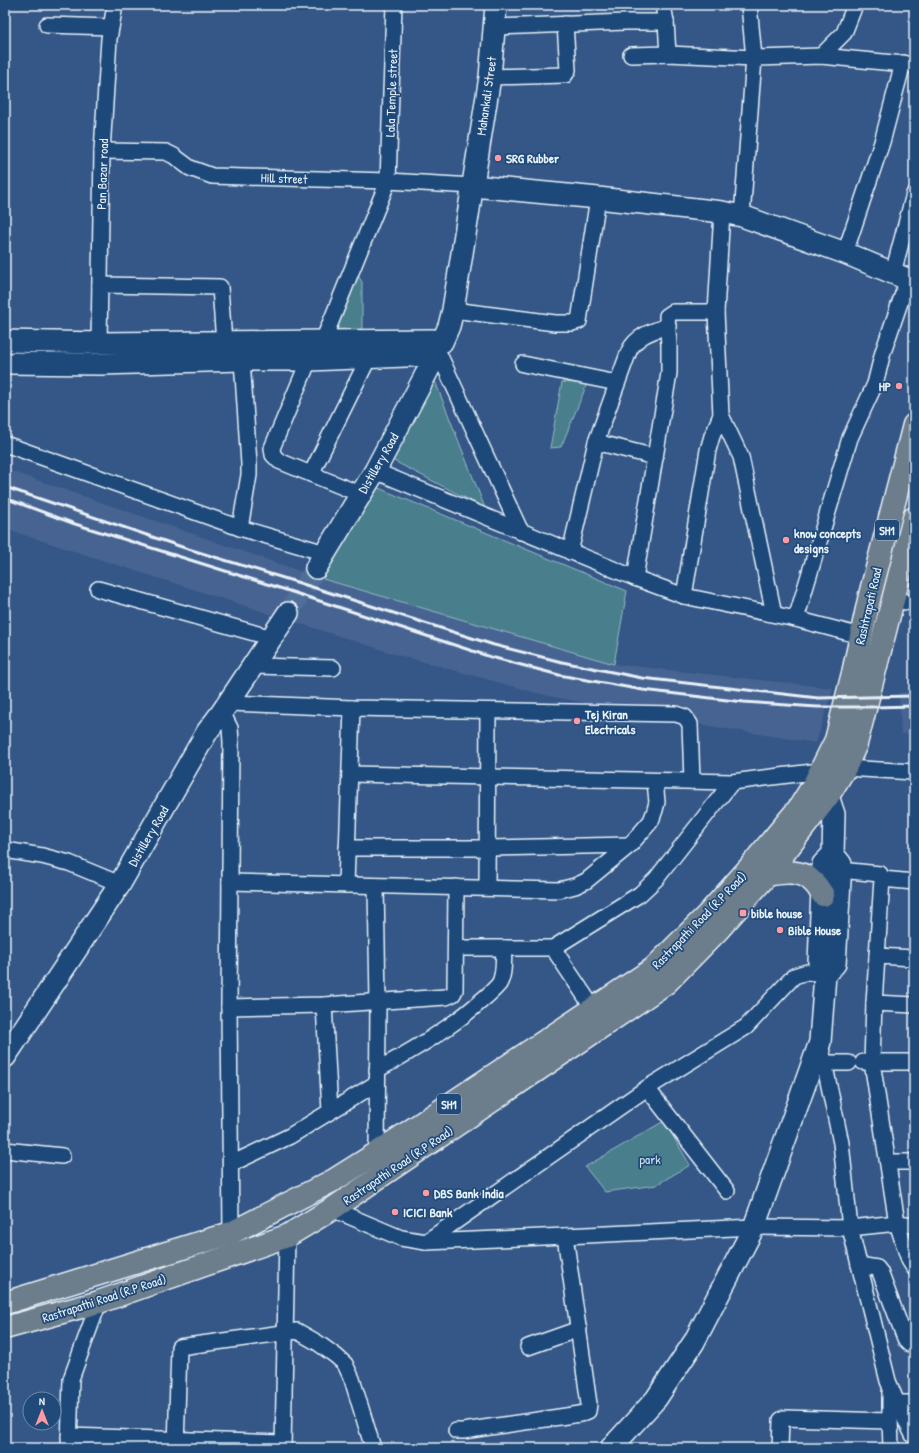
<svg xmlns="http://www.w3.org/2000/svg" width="919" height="1453" viewBox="0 0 919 1453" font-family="'Patrick Hand',sans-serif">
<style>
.built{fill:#466392}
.green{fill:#497f8d;stroke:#98b8c2}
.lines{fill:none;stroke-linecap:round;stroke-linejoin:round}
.secondary-tunnel{stroke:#4f6e98;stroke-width:21;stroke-dasharray:21 10;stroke-linecap:butt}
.street-casing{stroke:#e8f1f8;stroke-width:18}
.secondary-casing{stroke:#e8f1f8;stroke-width:24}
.primary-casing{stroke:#e8f1f8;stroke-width:25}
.street{stroke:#1f4a7a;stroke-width:15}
.secondary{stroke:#1f4a7a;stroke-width:21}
.primary{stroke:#6c7d8c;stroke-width:22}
.rail{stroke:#e8f1f8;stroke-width:3}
.poi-dot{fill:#ff9aa2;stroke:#1f4a7a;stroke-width:1.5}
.labels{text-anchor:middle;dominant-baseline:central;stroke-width:3.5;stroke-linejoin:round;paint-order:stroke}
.shield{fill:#1f4a7a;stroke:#acbfd2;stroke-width:1}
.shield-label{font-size:12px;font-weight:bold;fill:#e8f1f8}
.street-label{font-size:13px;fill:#e8f1f8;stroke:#1f4a7a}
.poi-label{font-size:13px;font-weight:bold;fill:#e8f1f8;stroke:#1f4a7a;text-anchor:start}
.park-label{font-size:13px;fill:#d0e0e8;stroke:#1f4a7a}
</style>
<rect width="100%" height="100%" fill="#345787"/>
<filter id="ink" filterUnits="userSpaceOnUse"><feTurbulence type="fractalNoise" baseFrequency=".025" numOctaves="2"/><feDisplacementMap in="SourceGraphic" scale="8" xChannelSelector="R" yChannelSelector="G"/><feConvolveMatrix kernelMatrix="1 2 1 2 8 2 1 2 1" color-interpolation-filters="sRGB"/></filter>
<g filter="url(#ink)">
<g class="built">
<polygon points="5,469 323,579 614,664 833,688 816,743 715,727 548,696 398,655 5,529"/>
<polygon points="914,692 914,733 901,734 899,693"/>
</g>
<g class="green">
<polygon points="352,266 362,282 362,338 327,337"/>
<polygon points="433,376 485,508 390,459"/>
<polygon points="562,382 587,384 561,447 550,448"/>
<polygon points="376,487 627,591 614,664 323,579"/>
<polygon points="664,1121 690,1165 656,1185 605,1192 585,1167"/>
</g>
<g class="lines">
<polyline class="secondary-tunnel" points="288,613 316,568"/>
<defs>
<g id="street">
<polyline points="663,5 666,22 668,54"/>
<polyline points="47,25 111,27"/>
<polyline points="495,27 626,22 666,22"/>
<polyline points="631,55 668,54 754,58 821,56 914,65"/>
<polyline points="821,56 844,33 855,5"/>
<polyline points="490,77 565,75 568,70 565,24"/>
<polyline points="102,151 166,152 174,156 190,168 212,176 388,181 473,186"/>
<polyline points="722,212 716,312 721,415 741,457 774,614"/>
<polyline points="742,216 754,58 749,5"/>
<polyline points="845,253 882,142 903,63"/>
<polyline points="893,273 914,194"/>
<polyline points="100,285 220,287 224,343"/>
<polyline points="453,310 555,323 572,323 579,321 598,198"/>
<polyline points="323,341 388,181 394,5"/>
<polyline points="99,343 102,151 109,39 115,5"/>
<polyline points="440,356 521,532"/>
<polyline points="309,360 272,448 273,455 279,461 360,494"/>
<polyline points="523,364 617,383"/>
<polyline points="596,442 655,457"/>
<polyline points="5,444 240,528 325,553"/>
<polyline points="375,471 635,578 684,596 796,619 861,636"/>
<polyline points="311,474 369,357 368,350"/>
<polyline points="240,528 249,475 249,464 242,360"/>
<path d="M570 552 596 442 629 351C637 335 653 331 668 326"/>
<polyline points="635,578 669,373 669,345 667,316 673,312 716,312"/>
<polyline points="98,589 272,638"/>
<polyline points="684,596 708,450 712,436 721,415"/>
<polyline points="893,600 914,603"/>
<polyline points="796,619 850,438 875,384 883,352 908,279"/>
<polyline points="253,666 333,668"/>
<polyline points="229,703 352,708 676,714 685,717 690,724 692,781"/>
<polyline points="222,712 230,728 231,742 229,1007 231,1233"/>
<polyline points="350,774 732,782 845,768 914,772"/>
<polyline points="347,848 488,848 630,845"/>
<polyline points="5,850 42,856 69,863 120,884"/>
<polyline points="850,871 880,874 882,879 874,1003 872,1062 897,1223 909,1260 914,1268"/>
<polyline points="882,879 914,882"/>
<polyline points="230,882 559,890 575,886 586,881 630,845 651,821 655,810 657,802 655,781"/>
<polyline points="346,885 352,708"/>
<polyline points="376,886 378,1001 377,1153"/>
<polyline points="487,887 488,711"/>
<polyline points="456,948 553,948 640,894 656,879 732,782"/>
<polyline points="553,948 593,1008"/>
<polyline points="877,956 914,958"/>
<polyline points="874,1003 914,1005"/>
<polyline points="324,1005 330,1111"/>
<polyline points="229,1007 324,1005 446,997 453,994 455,990 456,887"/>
<polyline points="820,1043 841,1143 850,1228 888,1381 897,1403 914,1437"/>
<polyline points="863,1062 914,1062"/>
<polyline points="824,1063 849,1063"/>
<path d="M377 1070C413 1050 451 1028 481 1001 487 996 494 990 499 984 505 974 503 959 504 948"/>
<polyline points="647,1088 727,1191"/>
<polyline points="5,1150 62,1156"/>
<polyline points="888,1162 914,1162"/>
<polyline points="231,1164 290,1136 377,1083"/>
<polyline points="332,1209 401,1238 426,1242 565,1236 754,1227 850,1228 897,1223 914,1225"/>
<polyline points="426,1242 647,1088 746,1027 794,976 807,972 825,974"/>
<polyline points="859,1265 877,1268 880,1272 906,1341 909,1344 914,1344"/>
<polyline points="528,1347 579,1329"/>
<polyline points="897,1403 914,1403"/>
<polyline points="890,1418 891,1448"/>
<polyline points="456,1431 463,1431 580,1414 588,1411 589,1404 565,1236"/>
<polyline points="69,1436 283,1443"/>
<polyline points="69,1448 71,1379 99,1302"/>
<polyline points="176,1448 179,1347 297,1331 318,1343 336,1356 345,1364 352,1379 373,1448"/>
<polyline points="283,1448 287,1236"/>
<polyline points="780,1448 781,1420 784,1418 888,1421 890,1418 890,1392"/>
</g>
<g id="secondary">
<polyline points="473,186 598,198 722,212 742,216 845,253 914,282"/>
<polyline points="5,341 99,343 434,340"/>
<polyline points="442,342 449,326 453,310 490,77 496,5"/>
<polyline points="5,363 100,364 242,360 309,360 430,355"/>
<polyline points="316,568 375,471 435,357"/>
<polyline points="825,974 835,964 841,864 833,854"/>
<polyline points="5,1057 120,884 207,732 222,712 288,613"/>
<polyline points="611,1448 656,1399 694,1342 754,1227 820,1042 825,974 819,963 823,864 833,854 834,814 828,796 817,787"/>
</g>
<g id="primary">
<path d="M767 875C782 872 802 869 813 882 817 885 820 891 823 895"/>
<polyline points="5,1303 231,1233 334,1180 377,1153 653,969 708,914 749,868 799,808 814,784 836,740 853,673 870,595 914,425"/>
<polyline points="5,1328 99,1302 287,1236 332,1209 666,983 718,930 767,875 828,796 845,768 856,744 914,518"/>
</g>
</defs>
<use href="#street" class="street-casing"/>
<use href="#secondary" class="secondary-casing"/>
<use href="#primary" class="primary-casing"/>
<use href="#street" class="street"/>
<use href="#secondary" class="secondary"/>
<use href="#primary" class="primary"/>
<g class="rail">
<polyline points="5,487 185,548 290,580 494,645 562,662 642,678 818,698 914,696"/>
<polyline points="5,498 75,524 286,590 491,657 559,675 643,690 744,702 817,707 874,707 914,706"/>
</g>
</g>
</g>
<g class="poi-dot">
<circle cx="498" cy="158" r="4"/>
<circle cx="899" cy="386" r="4"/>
<circle cx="786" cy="540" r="4"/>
<circle cx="577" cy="721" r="4"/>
<rect x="739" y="909" width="8" height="8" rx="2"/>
<circle cx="780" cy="930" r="4"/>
<circle cx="426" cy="1193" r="4"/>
<circle cx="395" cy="1212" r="4"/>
</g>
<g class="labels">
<g class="shield">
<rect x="875" y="520" width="24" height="20" rx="3"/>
<rect x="437" y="1094" width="24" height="20" rx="3"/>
</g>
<g class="shield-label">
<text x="887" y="530">SH1</text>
<text x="449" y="1104">SH1</text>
</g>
<g class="street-label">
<text transform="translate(391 93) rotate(-88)">Lala Temple street</text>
<text transform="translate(486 96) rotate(-82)">Mahankali Street</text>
<text transform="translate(102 174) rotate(-88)">Pan Bazar road</text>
<text transform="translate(284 178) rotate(2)">Hill street</text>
<text transform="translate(378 463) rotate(-60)">Distillery Road</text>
<text transform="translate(868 606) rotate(-77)">Rashtrapati Road</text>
<text transform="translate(148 836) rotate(-60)">Distillery Road</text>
<text transform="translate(699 920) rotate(-46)">Rastrapathi Road (R.P Road)</text>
<text transform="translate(398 1165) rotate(-34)">Rastrapathi Road (R.P Road)</text>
<text transform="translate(104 1298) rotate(-18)">Rastrapathi Road (R.P Road)</text>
</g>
<g class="poi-label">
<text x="506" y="158">SRG Rubber</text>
<text x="891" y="386" text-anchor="end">HP</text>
<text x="794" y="533">know concepts<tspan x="794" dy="15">designs</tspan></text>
<text x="585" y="714">Tej Kiran<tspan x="585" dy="15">Electricals</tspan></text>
<text x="751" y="913">bible house</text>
<text x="788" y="930">Bible House</text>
<text x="434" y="1193">DBS Bank India</text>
<text x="403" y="1212">ICICI Bank</text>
</g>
<g class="park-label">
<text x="650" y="1159">park</text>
</g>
</g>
<rect width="919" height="1453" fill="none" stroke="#1f4a7a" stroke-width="20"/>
<rect x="10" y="10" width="899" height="1433" fill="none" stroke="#e8f1f8" stroke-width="1.5" filter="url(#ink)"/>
<g transform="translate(42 1411)"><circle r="19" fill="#1f4a7a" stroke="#6f8dac"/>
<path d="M0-3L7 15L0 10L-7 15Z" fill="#ff9aa2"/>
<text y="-6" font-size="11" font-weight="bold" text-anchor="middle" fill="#e8f1f8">N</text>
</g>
</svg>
